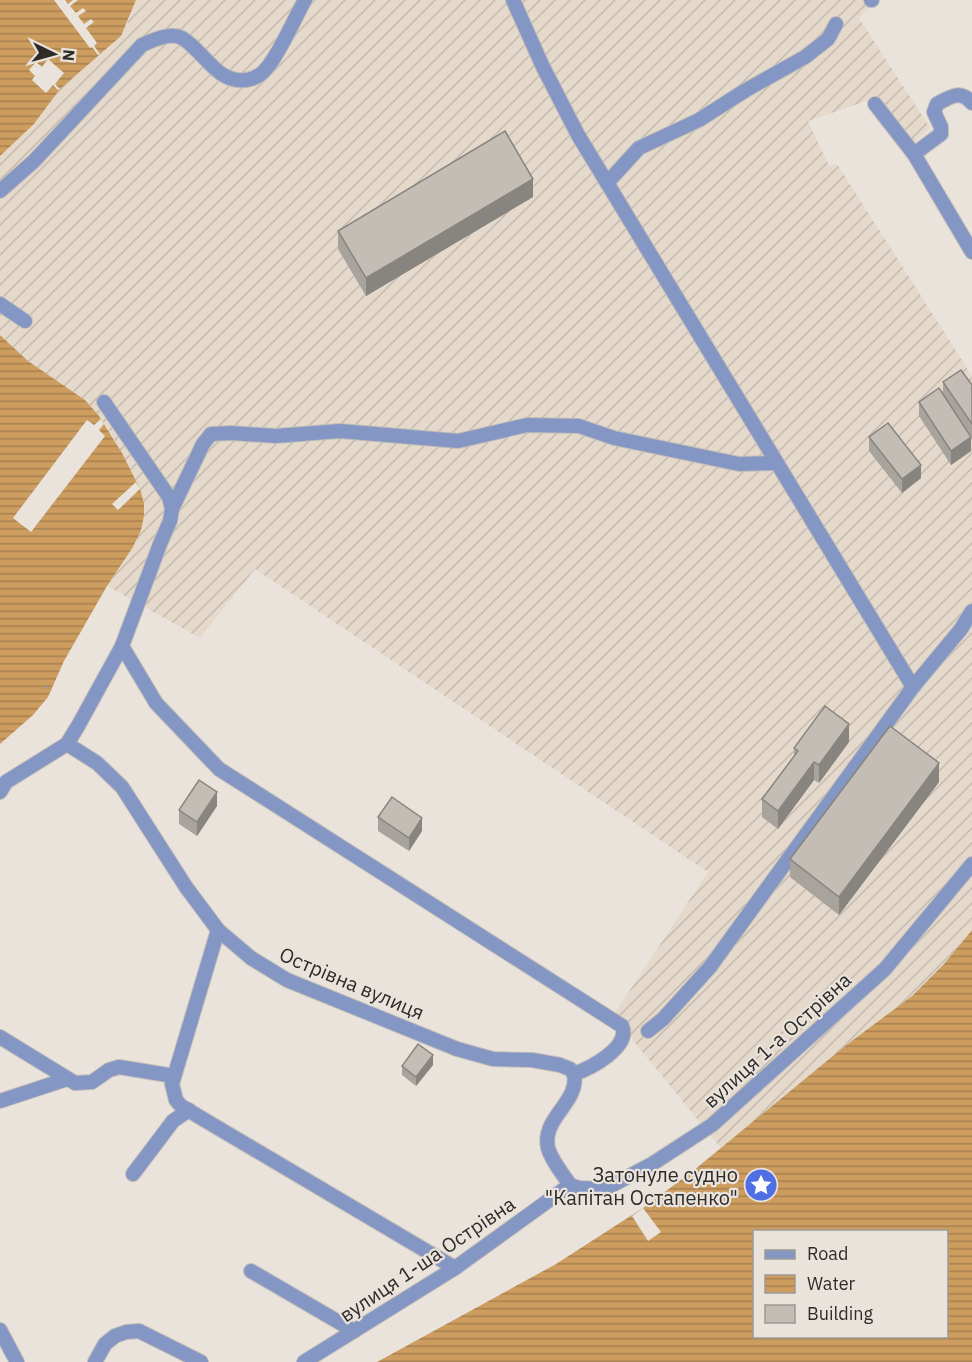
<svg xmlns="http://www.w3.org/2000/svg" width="972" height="1362" viewBox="0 0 972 1362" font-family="'IBM Plex Sans',sans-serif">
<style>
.industrial{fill:url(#industrial-furrows)}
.water{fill:url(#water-rules);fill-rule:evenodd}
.pier{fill:#e9e3dc}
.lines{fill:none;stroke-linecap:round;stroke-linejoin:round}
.minor-casing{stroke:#c4beb8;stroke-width:16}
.path{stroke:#9e9994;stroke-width:2;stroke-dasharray:4.5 3;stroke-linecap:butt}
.minor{stroke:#8496c3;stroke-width:14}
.wall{fill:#a8a39d}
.shaded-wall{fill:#88847f}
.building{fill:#c3bdb6;stroke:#88847f;stroke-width:1.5}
.labels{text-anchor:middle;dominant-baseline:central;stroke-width:4.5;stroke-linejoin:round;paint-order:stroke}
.street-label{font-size:20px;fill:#2e2b28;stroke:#e9e3dc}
.poi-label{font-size:20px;fill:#2e2b28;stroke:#e9e3dc;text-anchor:end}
</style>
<defs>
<pattern id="industrial-furrows" width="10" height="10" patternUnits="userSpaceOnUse" patternTransform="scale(1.5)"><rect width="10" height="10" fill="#e4d9cb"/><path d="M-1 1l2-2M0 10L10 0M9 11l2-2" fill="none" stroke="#c4baae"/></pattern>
<pattern id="water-rules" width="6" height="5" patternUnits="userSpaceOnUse" patternTransform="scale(1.5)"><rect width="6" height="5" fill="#cd9d60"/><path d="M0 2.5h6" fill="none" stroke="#a7804f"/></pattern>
</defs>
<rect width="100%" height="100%" fill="#e9e3dc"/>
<polygon class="industrial" points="136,0 877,0 859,18 930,128 909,146 875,98 808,121 829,166 837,164 972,376 972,930 944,964 912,996 845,1046 721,1148 613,1016 708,872 255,569 200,638 107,586 133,547 144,516 144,503 140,489 112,435 99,416 85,400 28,361 0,335 0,156 34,124 60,89 87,64 109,48 126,27"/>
<g class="water">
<polygon points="0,0 136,0 121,36 60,89 34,124 0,156"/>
<polygon points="0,335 28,361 85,400 99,416 122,453 140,489 144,503 144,516 141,530 133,547 107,586 64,661 48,697 33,715 0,744"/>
<path d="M972 930V1362H377L556 1264 643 1208 693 1171 845 1046 912 996 944 964ZM754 1232H946V1336H754Z"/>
</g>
<g class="pier">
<polygon points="54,0 65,0 68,4 73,0 78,0 70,6 76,13 83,8 86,11 78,16 84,24 91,19 94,22 86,28 97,43 94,46 100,54 98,55 92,47 90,48"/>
<polygon points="48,59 64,73 55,84 60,89 58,90 53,85 46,93 32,80 35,76 29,70 36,62 42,67"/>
<polygon points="101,419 104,424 99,430 105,436 31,532 13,518 87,420 94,425"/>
<polygon points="136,482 140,489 118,510 112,504"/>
<polygon points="643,1208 661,1232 648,1241 632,1216"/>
</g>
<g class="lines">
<defs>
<g id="minor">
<polyline points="513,0 543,67 578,135 913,687"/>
<polyline points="871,0 872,0"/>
<polyline points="875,104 914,154 972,252"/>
<path d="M914 154 941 134V127L934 112 937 104C950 97 960 89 972 103"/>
<polyline points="607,183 639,148 699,120 746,90 805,57 828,39 836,24"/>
<path d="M0 191 34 161 142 45C153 40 170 32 182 38 204 51 217 84 246 80 254 79 261 75 266 69 280 53 294 19 305 0"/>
<polyline points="0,304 25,321"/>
<polyline points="172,509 203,444 211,434 231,433 276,436 340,431 458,441 527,425 579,426 614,438 739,464 777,463"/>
<path d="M122 646 156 703 219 769 622 1026C631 1047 591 1068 574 1074"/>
<polyline points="67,744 97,763 122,787 186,887 218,930 251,958 287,980 457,1049 493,1059 532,1060 560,1065 570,1069 574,1074"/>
<polyline points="0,792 6,782 67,744 78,726 122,646 160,544 170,521 172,509 169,497 104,402"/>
<polyline points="218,930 172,1084 176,1100 181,1106 455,1268"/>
<polyline points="648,1031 663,1019 710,967 913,687 961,629 972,611"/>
<polyline points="0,1037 75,1083 92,1082 109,1070 119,1067 174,1076"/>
<polyline points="0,1101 67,1079"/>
<polyline points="133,1174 173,1121 189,1110"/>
<polyline points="570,1185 579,1188 605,1189 652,1164 712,1125 885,969 972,864"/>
<path d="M570 1185C563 1174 552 1162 548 1148 541 1118 580 1102 574 1074"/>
<polyline points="251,1271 354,1331"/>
<polyline points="0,1330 17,1362"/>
<polyline points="95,1362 105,1344 115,1336 126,1332 139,1331 201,1362"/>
<polyline points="304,1362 455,1268 570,1185"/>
</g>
</defs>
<use href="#minor" class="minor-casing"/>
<polyline class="path" points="45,686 51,691"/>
<use href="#minor" class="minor"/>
</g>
<g class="wall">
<polygon points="533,197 366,296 338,249 338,231"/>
<polygon points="943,382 972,385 972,437 964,426 971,451 951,465 919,416 919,402 943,395"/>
<polygon points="869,437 921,478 902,493 869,451"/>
<polygon points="849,742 819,783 814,780 778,829 762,817 762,799 794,756 794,748"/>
<polygon points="939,782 839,915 790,877 790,859"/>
<polygon points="217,806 197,836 179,824 179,810"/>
<polygon points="378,817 422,831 409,851 378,831"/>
<polygon points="433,1065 416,1086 402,1075 402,1066"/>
</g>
<g class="shaded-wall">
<polygon points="533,179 533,197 366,296 366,278"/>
<polygon points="971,437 971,451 951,465 951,451"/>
<polygon points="921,465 921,478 902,493 902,479"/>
<polygon points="849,724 849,742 819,783 819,765"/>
<polygon points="814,762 814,780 778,829 778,811"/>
<polygon points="939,763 939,782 839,915 839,897"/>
<polygon points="217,792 217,806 197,836 197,822"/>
<polygon points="422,818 422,831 409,851 409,838"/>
<polygon points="433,1055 433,1065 416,1086 416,1077"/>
</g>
<g class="building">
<polygon points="505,131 533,179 366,278 338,231"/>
<polygon points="961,370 972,385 972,424 943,382"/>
<polygon points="939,388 971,437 951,451 919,402"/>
<polygon points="888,423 921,465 902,479 869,437"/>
<polygon points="825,706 849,724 819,765 814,762 778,811 762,799 798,751 794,748"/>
<polygon points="890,726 939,763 839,897 790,859"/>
<polygon points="199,780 217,792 197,822 179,810"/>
<polygon points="392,797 422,818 409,838 378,817"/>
<polygon points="418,1044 433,1055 416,1077 402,1066"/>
</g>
<defs>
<symbol id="sight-disc" viewBox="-11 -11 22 22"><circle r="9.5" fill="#4f70e5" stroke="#e9e3dc"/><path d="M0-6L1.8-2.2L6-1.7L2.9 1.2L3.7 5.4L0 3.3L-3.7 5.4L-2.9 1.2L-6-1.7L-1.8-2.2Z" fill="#fff"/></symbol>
</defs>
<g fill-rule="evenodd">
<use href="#sight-disc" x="742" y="1166" width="38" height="38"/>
</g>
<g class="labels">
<g class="street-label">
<text transform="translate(352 983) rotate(23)">Острівна вулиця</text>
<text transform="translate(777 1040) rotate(-42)">вулиця 1-а Острівна</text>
<text transform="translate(427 1259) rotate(-34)">вулиця 1-ша Острівна</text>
</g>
<g class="poi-label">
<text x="738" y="1174">Затонуле судно<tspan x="738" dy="23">"Капітан Остапенко"</tspan></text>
</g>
</g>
<rect x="753" y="1230" width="195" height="108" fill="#e9e3dc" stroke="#9e9994" stroke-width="1.5"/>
<rect x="765" y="1250" width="30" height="9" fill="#8496c3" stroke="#9e9994" stroke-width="1.5"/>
<text x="807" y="1260" font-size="18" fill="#2e2b28">Road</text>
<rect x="765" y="1275" width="30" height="18" fill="url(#water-rules)" stroke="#9e9994" stroke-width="1.5"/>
<text x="807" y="1290" font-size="18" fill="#2e2b28">Water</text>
<rect x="765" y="1305" width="30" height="18" fill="#c3bdb6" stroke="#9e9994" stroke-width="1.5"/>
<text x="807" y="1320" font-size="18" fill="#2e2b28">Building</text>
<g transform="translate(54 54) rotate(95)" stroke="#e9e3dc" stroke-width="4.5" paint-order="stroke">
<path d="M0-4.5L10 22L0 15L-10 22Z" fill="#2e2b28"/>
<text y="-9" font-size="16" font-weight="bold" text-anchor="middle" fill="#2e2b28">N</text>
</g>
</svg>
